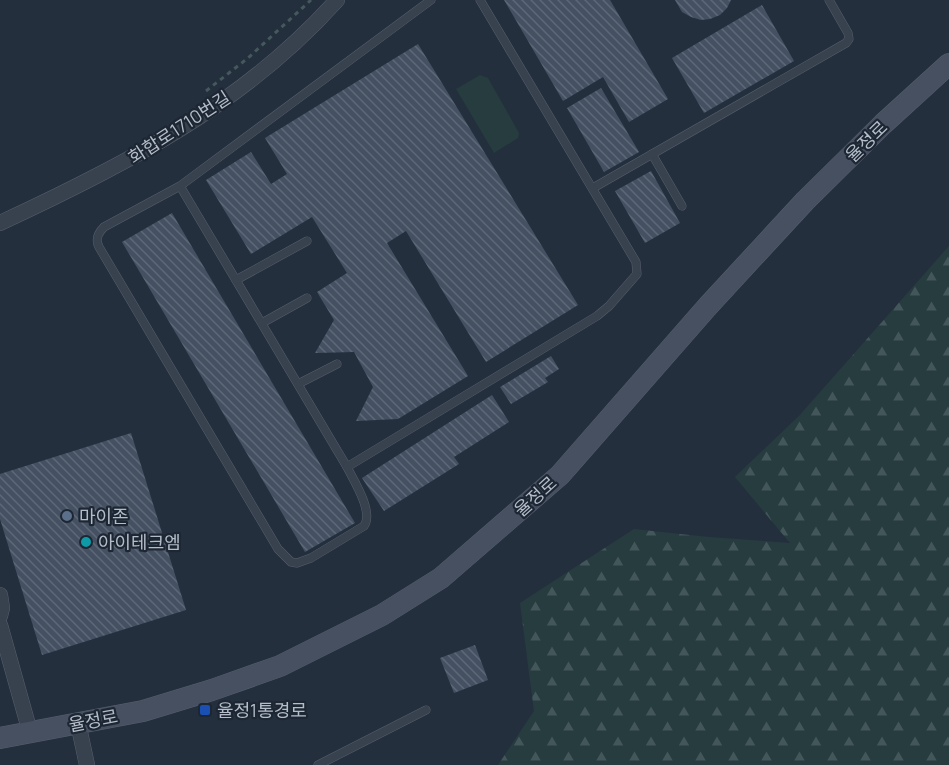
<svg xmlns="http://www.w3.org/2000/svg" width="949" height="765" viewBox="0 0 949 765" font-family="Manrope,'Noto Sans KR',sans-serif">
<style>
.grass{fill:#263c3f}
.forest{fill:url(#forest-firs)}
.building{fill:url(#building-back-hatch)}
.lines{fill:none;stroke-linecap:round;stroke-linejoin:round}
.service-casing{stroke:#565f6c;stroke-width:9}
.minor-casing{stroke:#565f6c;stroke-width:16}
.secondary-casing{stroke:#565f6c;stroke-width:22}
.path{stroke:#44595c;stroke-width:3;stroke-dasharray:4.5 4.5;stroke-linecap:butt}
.service{stroke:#38414e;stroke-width:8}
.minor{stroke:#38414e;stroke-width:15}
.secondary{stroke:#465061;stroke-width:21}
.service-dot{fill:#5c6f8a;stroke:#1d2633;stroke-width:2}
.culture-dot{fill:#0f9aa8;stroke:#1d2633;stroke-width:2}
.transit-dot{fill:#1a4fb4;stroke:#1d2633;stroke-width:2}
.labels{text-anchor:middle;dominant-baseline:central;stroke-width:4.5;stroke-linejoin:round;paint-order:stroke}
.street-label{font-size:18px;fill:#b4bcc9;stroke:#1d2633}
.poi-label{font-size:18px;fill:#b4bcc9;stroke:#1d2633;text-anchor:start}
</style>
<defs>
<pattern id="forest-firs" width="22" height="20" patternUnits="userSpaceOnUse" patternTransform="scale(1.5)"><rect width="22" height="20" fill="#263c3f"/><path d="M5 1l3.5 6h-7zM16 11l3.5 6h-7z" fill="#435659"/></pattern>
<pattern id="building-back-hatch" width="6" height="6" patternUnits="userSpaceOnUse" patternTransform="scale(1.5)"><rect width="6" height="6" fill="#455162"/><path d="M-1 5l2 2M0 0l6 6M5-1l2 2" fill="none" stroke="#5d6877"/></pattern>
</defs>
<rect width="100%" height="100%" fill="#242f3e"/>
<polygon class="grass" points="480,75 488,78 519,133 518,138 494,153 456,89"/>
<polygon class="forest" points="949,246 949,765 498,765 534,711 520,603 634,529 708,537 790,543 735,477 799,416"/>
<g class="building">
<polygon points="504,0 610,0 668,99 629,122 603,77 563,101"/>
<polygon points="675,0 731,0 727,8 720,15 710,19 701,20 691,17 682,12"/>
<polygon points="762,5 794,61 704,113 672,58"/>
<polygon points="418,44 578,305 486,362 406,231 387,243 468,376 398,419 356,421 373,387 354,352 315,353 334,320 317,292 347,273 312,217 251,254 206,180 251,152 271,184 287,174 265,138"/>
<polygon points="601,88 639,152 604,172 567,108"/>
<polygon points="651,171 680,223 645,243 615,191"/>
<polygon points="172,213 355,523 305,552 122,242"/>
<polygon points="551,356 559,369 545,378 548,382 511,404 500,387"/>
<polygon points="492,395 509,422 454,457 459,464 384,511 362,478"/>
<polygon points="131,433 186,610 42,655 0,519 0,474"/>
<polygon points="475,645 488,680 454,693 440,658"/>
</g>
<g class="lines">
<defs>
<g id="service">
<polyline points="652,154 682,206"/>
<path d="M180 186 347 467C354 481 374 512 364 526L311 558 297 563 291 562 278 549 99 247C95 239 98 233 104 227L180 186 431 0"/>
<polyline points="593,188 846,43 849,39 848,33 829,0"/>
<polyline points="236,280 307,241"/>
<polyline points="262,323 307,298"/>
<polyline points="298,384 337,364"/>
<polyline points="347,467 597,316 609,306 637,274 636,262 480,0"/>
<polyline points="318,765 426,710"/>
</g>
<g id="minor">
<path d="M0 223C125 165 244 104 337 0"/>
<polyline points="0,595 2,608 0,616"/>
<polyline points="0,625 30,732"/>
<polyline points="78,723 87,765"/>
</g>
<polyline id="secondary" points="0,738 143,711 212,690 280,666 382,615 441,578 560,475 708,306 805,201 883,124 949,64"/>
</defs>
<use href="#service" class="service-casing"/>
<use href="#minor" class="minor-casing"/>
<use href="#secondary" class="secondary-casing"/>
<polyline class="path" points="206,91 248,58 311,0"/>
<use href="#service" class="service"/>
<use href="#minor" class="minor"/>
<use href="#secondary" class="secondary"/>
</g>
<circle class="service-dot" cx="67" cy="516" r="6"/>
<circle class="culture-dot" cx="86" cy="542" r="6"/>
<rect class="transit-dot" x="199" y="704" width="12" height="12" rx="3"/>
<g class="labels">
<g class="street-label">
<text transform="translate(179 127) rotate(-33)">화합로1710번길</text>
<text transform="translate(866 141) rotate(-44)">율정로</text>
<text transform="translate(535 496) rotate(-42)">율정로</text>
<text transform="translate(93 720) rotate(-11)">율정로</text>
</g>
<g class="poi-label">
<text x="79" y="516">마이존</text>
<text x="98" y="542">아이테크엠</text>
<text x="217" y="710">율정1통경로</text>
</g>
</g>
</svg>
